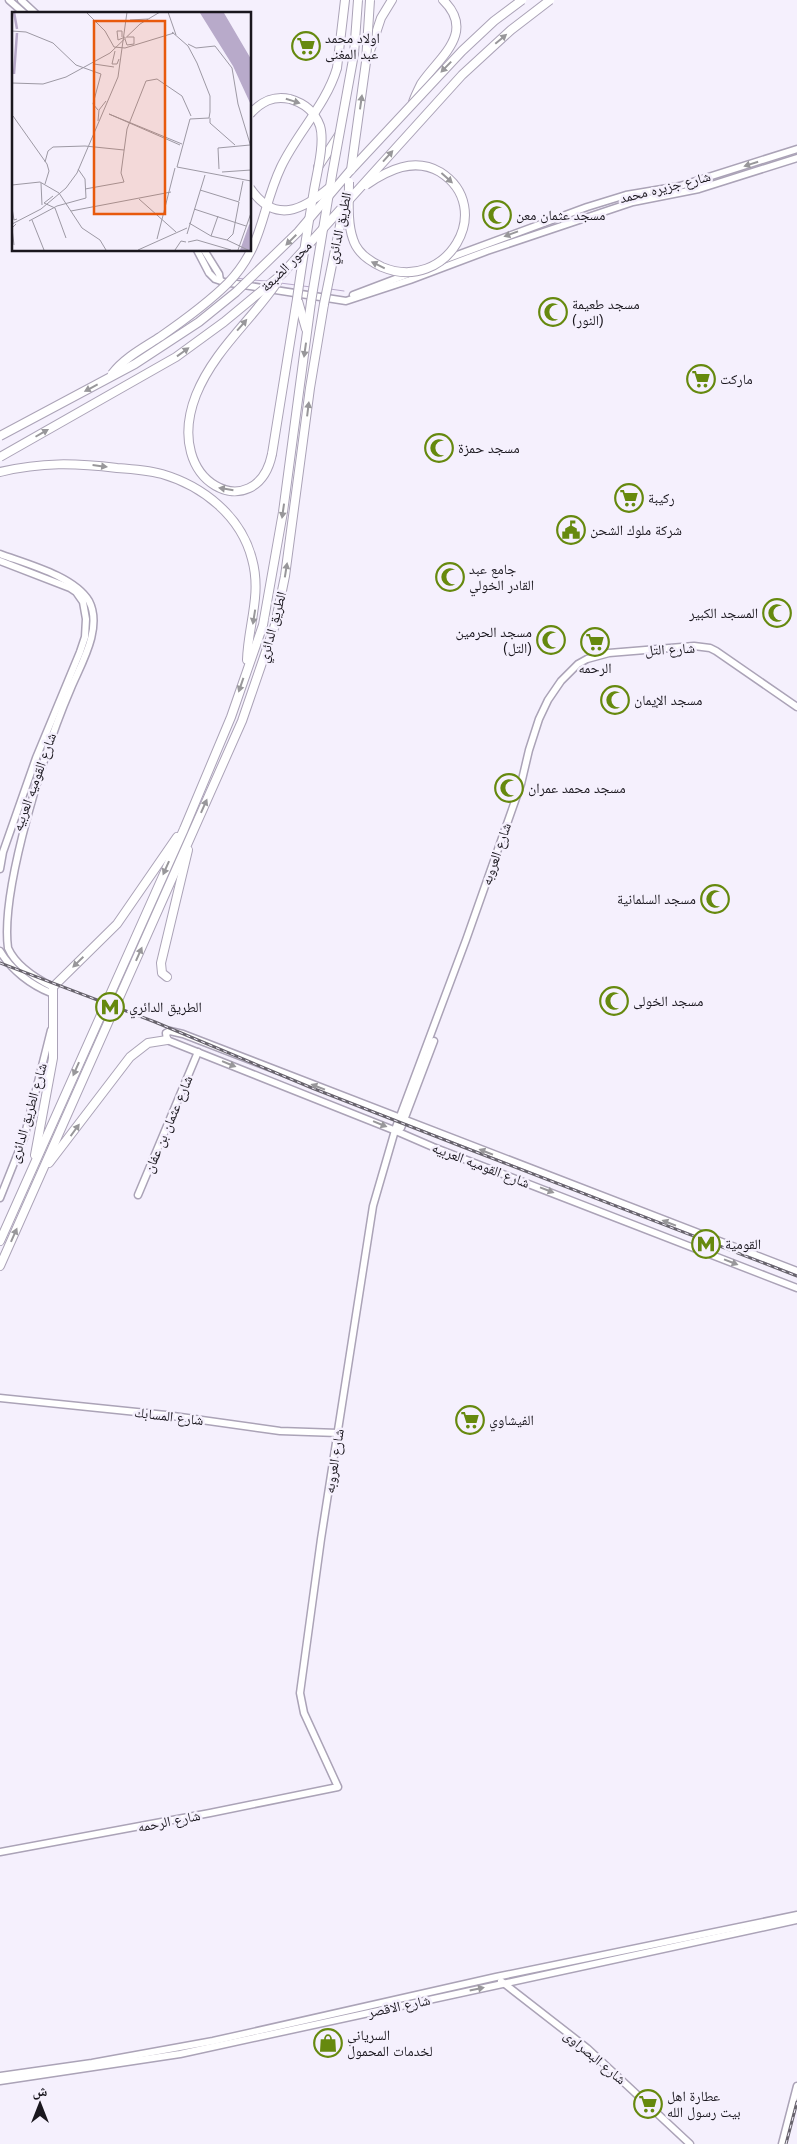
<svg xmlns="http://www.w3.org/2000/svg" width="797" height="2144" viewBox="0 0 797 2144" font-family="Arial,'Noto Naskh Arabic',sans-serif">
<style>
.lines{fill:none;stroke-linecap:round;stroke-linejoin:round}
.stream{stroke:#b8aaca;stroke-width:1}
.secondary-casing{stroke:#aba3b7;stroke-width:9}
.highway-casing{stroke:#aba3b7;stroke-width:10}
.secondary{stroke:#fff;stroke-width:6}
.highway{stroke:#fff;stroke-width:8}
.rail-casing{stroke:#68646d;stroke-width:3}
.rail{stroke:#f5f0fd;stroke-width:1;stroke-dasharray:4;stroke-linecap:butt}
.highway-bridge-casing{stroke:#aba3b7;stroke-width:10;stroke-linecap:butt}
.highway-bridge{stroke:#fff;stroke-width:8}
.oneway{fill:#98979a}
.labels{text-anchor:middle;dominant-baseline:central;stroke-width:5;stroke-linejoin:round;paint-order:stroke}
.poi-label{font-size:14px;fill:#1a171e;stroke:#f5f0fd;text-anchor:start}
.street-label{font-size:14px;fill:#1a171e;stroke:#f5f0fd}
.inset-river{fill:none;stroke:#b8aaca;stroke-width:2.5}
.inset-road{fill:none;stroke:#9d99a4;stroke-width:1}
.view{fill:#e8590c;fill-opacity:0.15;stroke:#e8590c;stroke-width:2.5}
.inset-edge{fill:none;stroke:#1a171e;stroke-width:2.5}
</style>
<rect width="100%" height="100%" fill="#f5f0fd"/>
<g class="lines">
<g class="stream">
<polyline points="236,278 244,279"/>
<polyline points="253,280 266,281"/>
<polyline points="280,283 296,285"/>
<polyline points="303,286 311,287"/>
<polyline points="330,289 344,291"/>
</g>
<defs>
<g id="secondary">
<polyline points="9,0 25,14"/>
<polyline points="21,0 36,14"/>
<polyline points="197,250 209,273 215,279 224,282 346,301 410,280 487,251 633,202 699,189 797,158"/>
<polyline points="204,250 219,274 220,280"/>
<polyline points="441,261 587,207 626,195 680,186 797,149"/>
<polyline points="353,295 411,273"/>
<path d="M0 554C27 564 74 576 89 601 103 628 81 664 71 688 46 746 0 889 8 948 16 966 35 978 53 987"/>
<polyline points="0,561 70,588 76,592 83,602 86,619 85,637 80,652 36,758 3,852 0,869"/>
<path d="M0 951C11 970 31 985 51 993"/>
<polyline points="396,1131 401,1128 434,1041"/>
<polyline points="138,1195 198,1052"/>
<polyline points="0,1198 24,1138 51,1030"/>
<polyline points="797,1271 183,1034 170,1031 166,1033 167,1040 396,1131 433,1147 797,1288"/>
<polyline points="0,1398 166,1415 280,1431 338,1433"/>
<polyline points="0,1852 210,1813 338,1787 304,1713 300,1693 321,1539 373,1206 396,1127 466,940 521,784 529,750 539,719 548,700 561,681 578,664 587,659 609,653 694,646 710,648 716,651 797,707"/>
<polyline points="501,1981 587,2048 690,2144"/>
<polyline points="0,2076 92,2063 213,2041 496,1977 797,1915"/>
<polyline points="0,2081 180,2054 797,1920"/>
<polyline points="782,2144 797,2086"/>
</g>
<g id="highway">
<polyline points="368,57 381,18 392,0"/>
<polyline points="337,68 345,0"/>
<path d="M413 102C415 96 418 90 421 84 438 58 477 33 443 0"/>
<polyline points="318,167 339,135"/>
<polyline points="298,301 306,329"/>
<polyline points="272,454 297,299"/>
<path d="M0 472C42 462 75 463 117 468 132 469 147 470 162 474 203 486 241 516 252 559 262 595 248 625 247 660"/>
<polyline points="167,977 162,973 161,963 188,850"/>
<polyline points="35,1155 53,1058 53,987 117,924 177,837"/>
<polyline points="49,1163 130,1057 148,1043 167,1040"/>
<polyline points="0,1241 184,829 231,717 263,625 283,512 311,302"/>
<polyline points="0,1266 242,721 275,625 285,576 310,388 324,304"/>
</g>
</defs>
<use href="#secondary" class="secondary-casing"/>
<use href="#highway" class="highway-casing"/>
<use href="#secondary" class="secondary"/>
<use href="#highway" class="highway"/>
<defs>
<g id="rail">
<polyline points="0,963 155,1022 312,1088 463,1147 797,1276"/>
<polyline points="786,2144 797,2102"/>
</g>
</defs>
<use href="#rail" class="rail-casing"/>
<use href="#rail" class="rail"/>
<defs>
<g id="highway-bridge">
<path d="M250 114C261 102 273 95 290 99 304 103 315 112 320 126 325 142 317 173 314 190 308 226 302 263 297 299"/>
<polyline points="351,170 366,62 370,0"/>
<path d="M349 182C349 200 347 222 353 239 357 253 369 261 382 267 447 294 497 208 440 172 414 157 388 170 366 185"/>
<path d="M250 188C275 225 303 210 330 187"/>
<polyline points="311,302 332,175 354,54 358,0"/>
<polyline points="324,304 344,206"/>
<path d="M112 374C124 358 143 348 160 337 183 321 208 303 228 283 264 246 261 209 281 167 297 133 326 105 337 68"/>
<polyline points="0,436 135,364 199,322 236,292 298,232 349,172 462,51 494,21 522,0"/>
<path d="M272 454C257 527 161 485 196 395 214 350 252 320 278 281"/>
<polyline points="0,457 176,357 224,322 282,274 462,75 511,30 550,0"/>
</g>
</defs>
<use href="#highway-bridge" class="highway-bridge-casing"/>
<use href="#highway-bridge" class="highway-bridge"/>
</g>
<defs><path id="oneway-solid" d="M-6-.8H1V-3.2L6.5 0L1 3.2V.8H-6Z" transform="scale(1.25)"/></defs>
<g class="oneway">
<use href="#oneway-solid" transform="translate(501 39) rotate(-40)"/>
<use href="#oneway-solid" transform="translate(446 67) rotate(134)"/>
<use href="#oneway-solid" transform="translate(293 101) rotate(17)"/>
<use href="#oneway-solid" transform="translate(361 102) rotate(-82)"/>
<use href="#oneway-solid" transform="translate(388 156) rotate(-48)"/>
<use href="#oneway-solid" transform="translate(751 164) rotate(163)"/>
<use href="#oneway-solid" transform="translate(447 178) rotate(42)"/>
<use href="#oneway-solid" transform="translate(511 234) rotate(160)"/>
<use href="#oneway-solid" transform="translate(291 240) rotate(135)"/>
<use href="#oneway-solid" transform="translate(378 265) rotate(-154)"/>
<use href="#oneway-solid" transform="translate(242 325) rotate(-49)"/>
<use href="#oneway-solid" transform="translate(305 350) rotate(98)"/>
<use href="#oneway-solid" transform="translate(183 352) rotate(-36)"/>
<use href="#oneway-solid" transform="translate(91 388) rotate(152)"/>
<use href="#oneway-solid" transform="translate(308 409) rotate(-83)"/>
<use href="#oneway-solid" transform="translate(42 433) rotate(-30)"/>
<use href="#oneway-solid" transform="translate(100 466) rotate(7)"/>
<use href="#oneway-solid" transform="translate(226 489) rotate(-171)"/>
<use href="#oneway-solid" transform="translate(283 511) rotate(98)"/>
<use href="#oneway-solid" transform="translate(286 570) rotate(-81)"/>
<use href="#oneway-solid" transform="translate(254 617) rotate(99)"/>
<use href="#oneway-solid" transform="translate(241 685) rotate(109)"/>
<use href="#oneway-solid" transform="translate(204 806) rotate(-66)"/>
<use href="#oneway-solid" transform="translate(166 868) rotate(114)"/>
<use href="#oneway-solid" transform="translate(139 954) rotate(-66)"/>
<use href="#oneway-solid" transform="translate(78 962) rotate(136)"/>
<use href="#oneway-solid" transform="translate(229 1064) rotate(22)"/>
<use href="#oneway-solid" transform="translate(76 1069) rotate(114)"/>
<use href="#oneway-solid" transform="translate(318 1087) rotate(-159)"/>
<use href="#oneway-solid" transform="translate(380 1124) rotate(22)"/>
<use href="#oneway-solid" transform="translate(75 1130) rotate(-54)"/>
<use href="#oneway-solid" transform="translate(486 1152) rotate(-159)"/>
<use href="#oneway-solid" transform="translate(547 1190) rotate(21)"/>
<use href="#oneway-solid" transform="translate(669 1223) rotate(-159)"/>
<use href="#oneway-solid" transform="translate(14 1235) rotate(-66)"/>
<use href="#oneway-solid" transform="translate(731 1262) rotate(21)"/>
<use href="#oneway-solid" transform="translate(477 1989) rotate(-12)"/>
</g>
<defs>
<symbol id="supermarket-ring" viewBox="-11 -11 22 22"><circle r="9.5" fill="#f5f0fd" stroke="#66890e" stroke-width="1.5"/><path d="M-6-5.5h2.5l.6 2H6L4.5 2H-2.5L-4.4-4H-6ZM-1.5 3.2a1.3 1.3 0 1 0 .1 0ZM3 3.2a1.3 1.3 0 1 0 .1 0Z" fill="#66890e"/></symbol>
<symbol id="mosque-ring" viewBox="-11 -11 22 22"><circle r="9.5" fill="#f5f0fd" stroke="#66890e" stroke-width="1.5"/><path d="M3.5-4.9A6 6 0 1 0 3.5 4.9A5 5 0 1 1 3.5-4.9Z" fill="#66890e"/></symbol>
<symbol id="civic-ring" viewBox="-11 -11 22 22"><circle r="9.5" fill="#f5f0fd" stroke="#66890e" stroke-width="1.5"/><path d="M-.6-6.5H3V-4.5H.6V-3L4-1V1h2V6H-6V1h2V-1L-.6-3ZM-1.2 2.5V6h2.4V2.5Z" fill="#66890e"/></symbol>
<symbol id="metro-ring" viewBox="-11 -11 22 22"><circle r="9.5" fill="#f5f0fd" stroke="#66890e" stroke-width="1.5"/><path d="M-5.5 5V-5H-3L0 0L3-5H5.5V5H3V-.5L0 4L-3-.5V5Z" fill="#66890e"/></symbol>
<symbol id="shop-ring" viewBox="-11 -11 22 22"><circle r="9.5" fill="#f5f0fd" stroke="#66890e" stroke-width="1.5"/><path d="M-5-2.5h2.3a2.7 3.5 0 0 1 5.4 0H5L5.5 6h-11ZM-1.5-2.5h3a1.5 2.3 0 0 0-3 0Z" fill="#66890e"/></symbol>
</defs>
<g fill-rule="evenodd">
<use href="#supermarket-ring" x="290" y="30" width="32" height="32"/>
<use href="#mosque-ring" x="481" y="199" width="32" height="32"/>
<use href="#mosque-ring" x="537" y="296" width="32" height="32"/>
<use href="#supermarket-ring" x="685" y="363" width="32" height="32"/>
<use href="#mosque-ring" x="423" y="432" width="32" height="32"/>
<use href="#supermarket-ring" x="613" y="482" width="32" height="32"/>
<use href="#civic-ring" x="555" y="514" width="32" height="32"/>
<use href="#mosque-ring" x="434" y="561" width="32" height="32"/>
<use href="#mosque-ring" x="761" y="597" width="32" height="32"/>
<use href="#mosque-ring" x="535" y="624" width="32" height="32"/>
<use href="#supermarket-ring" x="579" y="626" width="32" height="32"/>
<use href="#mosque-ring" x="599" y="684" width="32" height="32"/>
<use href="#mosque-ring" x="493" y="772" width="32" height="32"/>
<use href="#mosque-ring" x="699" y="883" width="32" height="32"/>
<use href="#mosque-ring" x="598" y="985" width="32" height="32"/>
<use href="#metro-ring" x="94" y="991" width="32" height="32"/>
<use href="#metro-ring" x="690" y="1228" width="32" height="32"/>
<use href="#supermarket-ring" x="454" y="1404" width="32" height="32"/>
<use href="#shop-ring" x="312" y="2027" width="32" height="32"/>
<use href="#supermarket-ring" x="632" y="2088" width="32" height="32"/>
</g>
<g class="labels">
<g class="poi-label">
<text x="325" y="38">اولاد محمد<tspan x="325" dy="16">عبد المغنى</tspan></text>
<text x="516" y="215">مسجد عثمان معن</text>
<text x="572" y="304">مسجد طعيمة<tspan x="572" dy="16">(النور)</tspan></text>
<text x="720" y="379">ماركت</text>
<text x="458" y="448">مسجد حمزة</text>
<text x="648" y="498">ركيبة</text>
<text x="590" y="530">شركة ملوك الشحن</text>
<text x="469" y="569">جامع عبد<tspan x="469" dy="16">القادر الخولي</tspan></text>
<text x="758" y="613" text-anchor="end">المسجد الكبير</text>
<text x="532" y="632" text-anchor="end">مسجد الحرمين<tspan x="532" dy="16">(التل)</tspan></text>
<text x="595" y="668" text-anchor="middle">الرحمه</text>
<text x="634" y="700">مسجد الإيمان</text>
<text x="528" y="788">مسجد محمد عمران</text>
<text x="696" y="899" text-anchor="end">مسجد السلمانية</text>
<text x="633" y="1001">مسجد الخولى</text>
<text x="129" y="1007">الطريق الدائري</text>
<text x="725" y="1244">القومية</text>
<text x="489" y="1420">الفيشاوي</text>
<text x="347" y="2035">السرياني<tspan x="347" dy="16">لخدمات المحمول</tspan></text>
<text x="667" y="2096">عطارة اهل<tspan x="667" dy="16">بيت رسول الله</tspan></text>
</g>
<g class="street-label">
<text transform="translate(665 187) rotate(-14)">شارع جزيره محمد</text>
<text transform="translate(339 228) rotate(-78)">الطريق الدائري</text>
<text transform="translate(286 266) rotate(-45)">محور الضبعة</text>
<text transform="translate(272 627) rotate(-75)">الطريق الدائري</text>
<text transform="translate(670 649) rotate(-3)">شارع التل</text>
<text transform="translate(34 782) rotate(-70)">شارع القوميه العربيه</text>
<text transform="translate(496 854) rotate(-71)">شارع العروبه</text>
<text transform="translate(28 1113) rotate(-74)">شارع الطريق الدائرى</text>
<text transform="translate(168 1124) rotate(-67)">شارع عثمان بن عفان</text>
<text transform="translate(481 1165) rotate(21)">شارع القوميه العربيه</text>
<text transform="translate(169 1416) rotate(7)">شارع المسابك</text>
<text transform="translate(334 1461) rotate(-81)">شارع العروبه</text>
<text transform="translate(169 1821) rotate(-11)">شارع الرحمه</text>
<text transform="translate(399 2006) rotate(-12)">شارع الاقصر</text>
<text transform="translate(595 2057) rotate(40)">شارع البصراوى</text>
</g>
</g>
<g transform="translate(12 12)">
<rect width="239" height="239" fill="#f5f0fd"/>
<path d="M188 1H212L239 47V93L221 54ZM239 211V238H228L237 213Z" fill="#b8aaca"/>
<path class="inset-river" d="M2 0 5 17M2 62 5 21"/>
<path class="inset-road" d="M74 0 93 19 102 35 113 36 162 21M156 0 164 23M118 8 136 7M0 15V36M0 19 14 20 41 31 64 53 89 62 81 92 86 98M160 20 176 34 185 51 198 84V100L197 106 178 107 165 155 239 169M110 25V19H105L106 28 113 25M113 27 115 33 122 32V25H115M176 32 184 36 203 34 220 56 226 92 239 135M103 39 100 52H105L107 47M82 52 102 55M0 71 31 72 54 65 98 41 128 12 148 0M0 96V159M1 104 35 152 37 159 33 172M198 106V111L223 133M86 109 87 98 94 89M168 133 97 102 170 132M206 136 238 133M206 136 207 157M33 150 36 139 41 135 73 134 112 138M210 160 239 158M29 171 30 193M0 173 28 170 47 181 70 216 88 228 94 238M73 177 112 170 109 161 115 117 134 69 145 67 170 84 179 104M188 178 227 190M41 184 32 191 43 196 54 226M127 187 164 220M227 189 231 169M0 196 2 208 5 207M182 197 234 214M59 199 159 180M20 208 32 238M17 209 45 194 74 186 73 167 66 157M177 211 199 224 215 228M0 212 29 197 54 176 65 161 106 65 115 0M175 222 193 163M199 224 206 204M145 227 163 156M215 228 236 238M215 228 221 222 227 190M176 230 185 228 219 238M2 233 0 216 4 212M126 238 175 216M163 238 169 229 174 230M226 238 239 201"/>
<path class="view" d="M82 9H153V202H82Z"/>
<rect width="239" height="239" class="inset-edge"/>
</g>
<g transform="translate(40 2104)" stroke="#f5f0fd" stroke-width="4" paint-order="stroke">
<path d="M0-4L9 19L0 12L-9 19Z" fill="#1a171e"/>
<text y="-8" font-size="14" font-weight="bold" text-anchor="middle" fill="#1a171e">ش</text>
</g>
</svg>
